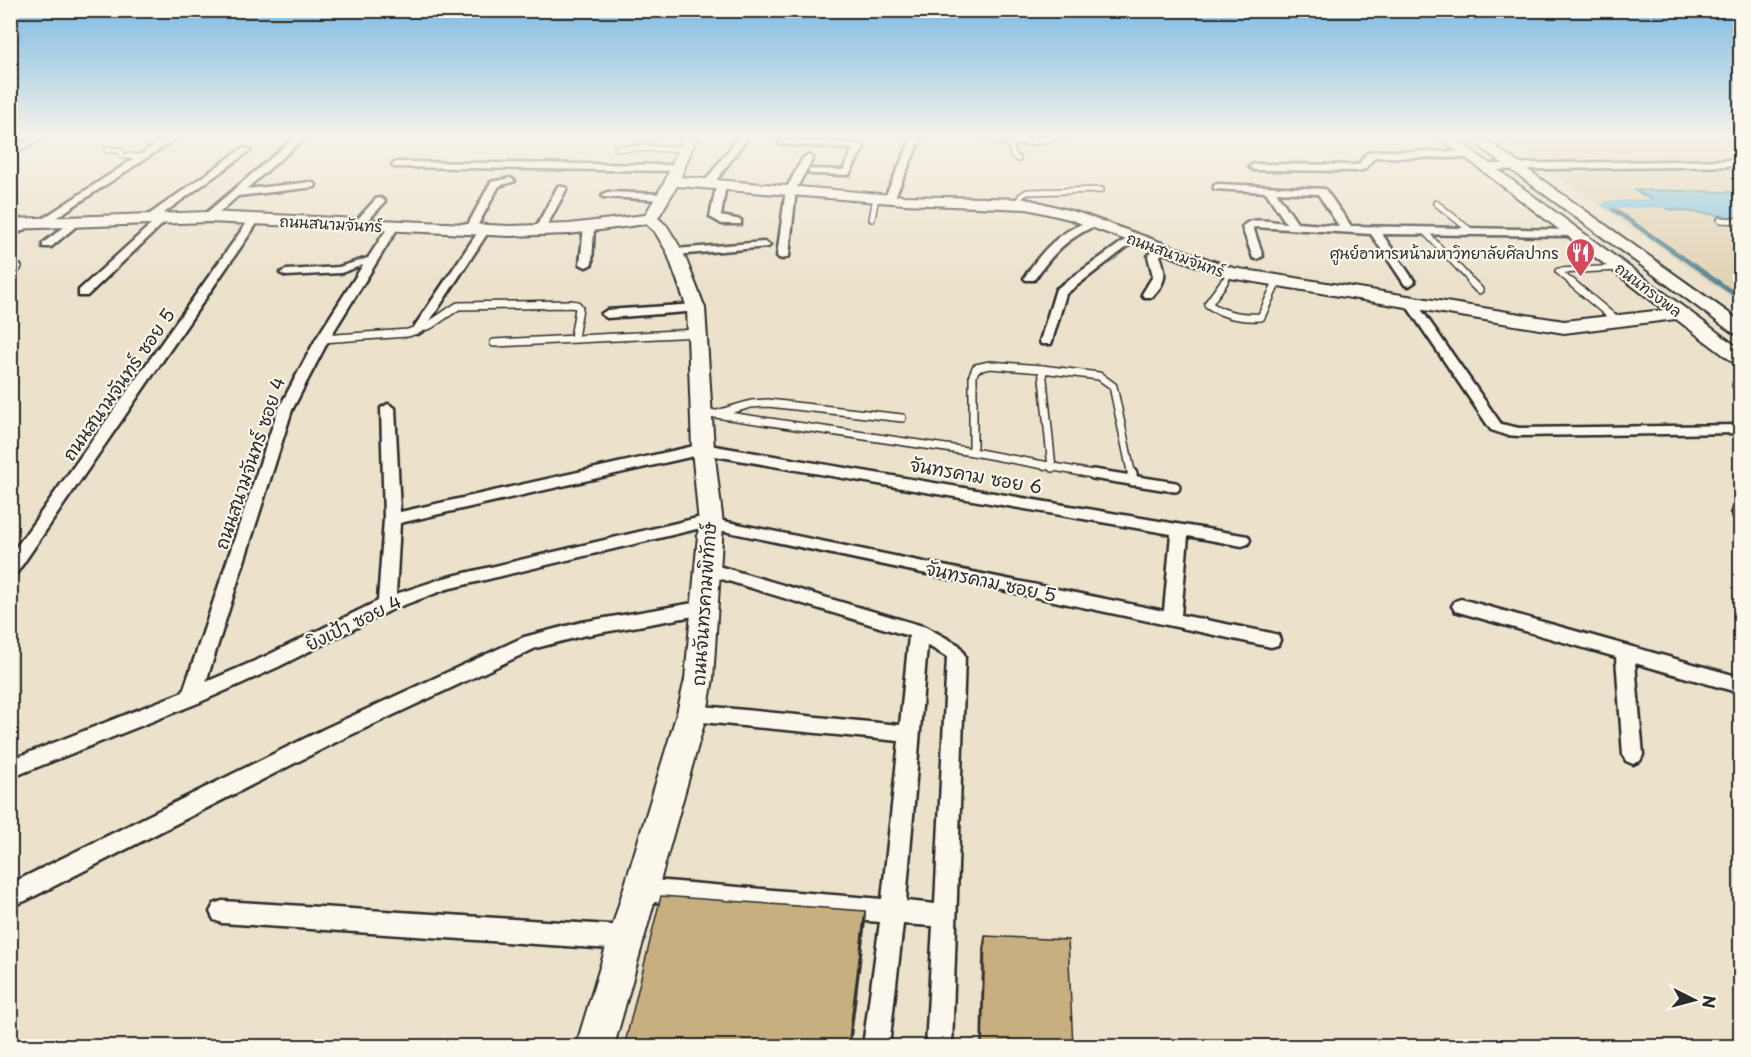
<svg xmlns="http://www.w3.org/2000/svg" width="1751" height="1057" viewBox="0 0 1751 1057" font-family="'Playpen Sans','Playpen Sans Thai',sans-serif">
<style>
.built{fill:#e1d2b4}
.water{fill:#7ec4df;stroke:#5d8797;stroke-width:1.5}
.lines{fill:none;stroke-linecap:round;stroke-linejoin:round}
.stream-far1{stroke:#5d8797;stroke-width:4.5}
.stream{stroke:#5d8797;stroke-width:5}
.canal{fill:#7ec4df;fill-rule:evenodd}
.lane-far2-casing{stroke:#2b2b2b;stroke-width:8}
.lane-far1-casing{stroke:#2b2b2b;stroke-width:10}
.lane-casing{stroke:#2b2b2b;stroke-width:14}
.street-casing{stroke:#2b2b2b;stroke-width:5}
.secondary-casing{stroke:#2b2b2b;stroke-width:4}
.lane-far2{stroke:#fbf7ec;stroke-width:5}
.lane-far1{stroke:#fbf7ec;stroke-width:7}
.lane{stroke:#fbf7ec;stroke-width:9}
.street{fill:#fbf7ec;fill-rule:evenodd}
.secondary{fill:#fbf7ec;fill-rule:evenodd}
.wall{fill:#ac966d;stroke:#2b2b2b;stroke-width:1.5}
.shaded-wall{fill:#8c7a59;stroke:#2b2b2b;stroke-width:1.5}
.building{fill:#c8af7f;stroke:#2b2b2b;stroke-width:1.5}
.labels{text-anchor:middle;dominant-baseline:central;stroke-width:4.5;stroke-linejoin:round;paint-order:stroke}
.far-street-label{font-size:15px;fill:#2b2b2b;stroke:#fbf7ec}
.far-poi-label{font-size:15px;fill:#2b2b2b;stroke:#fbf7ec;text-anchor:end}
.street-label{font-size:18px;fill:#2b2b2b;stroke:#fbf7ec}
</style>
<rect width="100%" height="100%" fill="#ece1cb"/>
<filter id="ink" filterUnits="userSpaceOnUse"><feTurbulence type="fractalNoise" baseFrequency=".0167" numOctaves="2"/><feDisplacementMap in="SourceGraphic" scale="12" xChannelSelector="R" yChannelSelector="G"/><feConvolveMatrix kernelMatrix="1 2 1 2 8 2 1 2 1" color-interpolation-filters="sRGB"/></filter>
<g filter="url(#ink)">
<polygon class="built" points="1496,135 1740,135 1740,303 1560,178"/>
<polygon class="water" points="1634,190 1740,192 1740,218 1668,209"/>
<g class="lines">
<polyline class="stream-far1" points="1607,205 1719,283"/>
<polyline class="stream" points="1717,282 1740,298"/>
<polygon class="canal" points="1691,198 1740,201 1740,209 1691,206 1607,209 1600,205 1607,201"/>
<defs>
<g id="lane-far2">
<polyline points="1726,135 1740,143"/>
<polyline points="1010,142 1013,155 1018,159"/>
<polyline points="617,148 684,149"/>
<polyline points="107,150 119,150 124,156 141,157"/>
<polyline points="1436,203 1472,232"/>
<polyline points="1018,204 1021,196 1027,192 1101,190"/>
<polyline points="872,219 876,197"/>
<polyline points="1720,220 1740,221"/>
<polyline points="1424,231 1473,283"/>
<polyline points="10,265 19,267 10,279"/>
<polyline points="1223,283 1230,273"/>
<polyline points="1276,283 1277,281"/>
<polyline points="1572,283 1558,271 1620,268"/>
</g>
<g id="lane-far1">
<path d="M1224 282 1208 304C1223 315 1243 318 1261 317L1277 282"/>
<polyline points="1471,282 1479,290"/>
<polyline points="1571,282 1617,321"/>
<polyline points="322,339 408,333 430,325 458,306 570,304 577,305 579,308 574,338"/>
<polyline points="494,343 698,333"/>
<polyline points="1740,382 1736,385 1740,390"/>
<polyline points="702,412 973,452 1103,476"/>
<polyline points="720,413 751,404 768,403 902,418"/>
<polyline points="973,452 973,375 976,368 990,365 1042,369"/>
<polyline points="1052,468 1042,369 1099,376 1113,386 1132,476"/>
</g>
<g id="lane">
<polyline points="1093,474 1175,487"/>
<polyline points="1132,474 1133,481"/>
</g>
<g id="street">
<polygon points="37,135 48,135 10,156 10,149"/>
<polygon points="170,135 181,135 45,225 41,226 36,223"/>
<polygon points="298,135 308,135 246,189 311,182 316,185 315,187 238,196 212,219 204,219 204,215"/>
<polygon points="740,135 749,135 713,185 705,185 705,181"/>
<path d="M982 135 1012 140 1065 135C1047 146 998 150 982 135Z"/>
<polygon points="912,138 920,140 894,199 885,201 884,199"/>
<polygon points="783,139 859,144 864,147 849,175 812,174 809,173 809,169 843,170 853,149 780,144 778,142"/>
<polygon points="243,148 251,150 161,215 169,218 87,296 79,296 79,290 158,218 147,220 147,216"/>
<polygon points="1375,151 1468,152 1473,155 1468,158 1375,157 1365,169 1358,171 1254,170 1249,167 1254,164 1358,165 1367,153"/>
<polygon points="808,155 813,158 796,189 789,256 783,259 779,258 777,256 786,189 803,158"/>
<polygon points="1740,160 1740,166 1484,170 1479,167 1484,164"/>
<polygon points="397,162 676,165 681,168 676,171 394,167 392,165"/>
<polygon points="510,178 515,181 499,186 474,232 466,232 465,230 491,182"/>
<polygon points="717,182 726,184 721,216 741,220 741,224 722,224 710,217"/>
<path d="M1218 184 1325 189 1351 226 1574 230 1579 233 1574 236 1382 234 1415 282 1409 286 1405 285 1371 234 1253 227 1263 256 1257 259 1253 258 1242 227C1251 216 1272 222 1286 223L1266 192 1214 189V185ZM1276 192 1318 194 1339 226 1297 223Z"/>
<polygon points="558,186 567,188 543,233 535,233 534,231"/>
<polygon points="607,192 664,194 669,197 664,200 603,197 602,195"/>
<polygon points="380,198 385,201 384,203 362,227 354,227 354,223 376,199"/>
<polygon points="255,216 260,219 16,574 10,576 10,556 251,217"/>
<polygon points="76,218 81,221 80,223 51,247 43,247 43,243"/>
<path d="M1093 220 1098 223 1097 225C1067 238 1052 254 1034 280H1026L1024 278C1041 251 1061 229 1093 220Z"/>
<polygon points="24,222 29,225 28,227 10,238 10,230"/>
<path d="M394 223 399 226 329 339 292 410 206 682 264 657 378 601 384 519 381 408 388 404 395 408 400 512 703 444 1248 536 1250 540 1248 544 1242 546 1188 536 1181 615 1271 633 1278 635 1280 640 1278 645 1271 647 705 527 447 589 393 609 278 667 198 703 10 778V760L183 692 278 410 316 339 363 265 341 273 286 276 280 273 286 270 339 267 368 258 390 224ZM703 454 1171 534 1164 611 718 520 716 516 710 515 444 578 396 594 400 523Z"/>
<polygon points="589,224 594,227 592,264 586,267 580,264 584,227"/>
<polygon points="484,228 489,231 424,330 418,334 413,333 412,330 480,229"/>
<polygon points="1132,235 1136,236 1136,240 1066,294 1052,341 1051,344 1041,344 1040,341 1056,289"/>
<polygon points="764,242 770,245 768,247 675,255 669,252 675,249"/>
<path d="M1160 245 1166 248 1160 256C1167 274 1166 283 1152 297H1144L1142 294 1153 276 1148 256 1156 246Z"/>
<polygon points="1410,298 1414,299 1501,424 1519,428 1740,425 1740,433 1519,436 1506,435 1491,430 1404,302"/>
<polygon points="696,304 702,308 700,311 607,318 601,314 607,310"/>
<polygon points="1740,507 1740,518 1734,517 1732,513 1734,508"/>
<path d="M708 563 926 627 959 645 965 656 952 1046H926L933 926 903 924 889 1046H863L880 922 642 901 634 898 630 890 634 882 642 879 882 899 899 741 692 721 685 719 682 713 685 707 692 705 900 725 909 636 702 573 699 569 702 565ZM927 645 947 657 935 904 906 901Z"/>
<polygon points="1461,599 1740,677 1740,693 1635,663 1643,755 1640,761 1633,764 1626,761 1623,755 1616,657 1455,611 1452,606 1455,601"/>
<polygon points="705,601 711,603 714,608 711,613 582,636 536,648 340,740 25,901 17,904 10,902 10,884 326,728 524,637 582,622"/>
<polygon points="222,901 626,926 635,930 638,938 635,946 626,950 222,923 214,920 210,912 214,904"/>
</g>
<g id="secondary">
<polygon points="684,135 697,135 681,177 904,196 1027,199 1079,213 1233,268 1564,321 1664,310 1436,135 1451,135 1740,349 1740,364 1733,362 1676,319 1564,333 1230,278 1069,219 1027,209 904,204 677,186 658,218 667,226 683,252 705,308 714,449 723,524 713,679 707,713 614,1046 576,1046 677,713 685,679 699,524 692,449 687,308 667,252 655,232 646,224 569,234 510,236 208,222 10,229 10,219 208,212 510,226 569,224 645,215 665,181"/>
<polygon points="1464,135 1479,135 1740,321 1740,334 1733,333"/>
</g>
</defs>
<use href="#lane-far2" class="lane-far2-casing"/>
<use href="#lane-far1" class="lane-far1-casing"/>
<use href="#lane" class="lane-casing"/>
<use href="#street" class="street-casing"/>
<use href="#secondary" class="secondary-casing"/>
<use href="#lane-far2" class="lane-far2"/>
<use href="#lane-far1" class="lane-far1"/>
<use href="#lane" class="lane"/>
<use href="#street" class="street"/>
<use href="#secondary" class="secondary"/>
</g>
<polygon class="wall" points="985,936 1073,1047 981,1047 983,948"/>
<polygon class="shaded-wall" points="865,911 865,923 850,1047 848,1047"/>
<g class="building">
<polygon points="661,896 865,911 848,1047 624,1047"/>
<polygon points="985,936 1068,940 1073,1047 982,1047"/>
</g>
</g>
<linearGradient id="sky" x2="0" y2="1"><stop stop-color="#7dbae4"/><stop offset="0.48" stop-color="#f6f2e8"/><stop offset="1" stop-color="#f6f2e8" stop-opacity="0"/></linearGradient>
<rect width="1751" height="283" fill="url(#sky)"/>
<defs>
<symbol id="restaurant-pin" viewBox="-11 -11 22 30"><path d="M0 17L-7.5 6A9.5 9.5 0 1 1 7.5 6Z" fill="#d1495b" stroke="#fbf7ec"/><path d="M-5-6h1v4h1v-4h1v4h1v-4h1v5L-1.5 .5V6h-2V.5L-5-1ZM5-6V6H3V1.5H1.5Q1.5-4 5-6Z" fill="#fff"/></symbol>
</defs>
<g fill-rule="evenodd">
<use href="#restaurant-pin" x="1564" y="236" width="33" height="45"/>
</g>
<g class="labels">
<g class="far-street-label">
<text transform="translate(331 223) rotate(3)">ถนนสนามจันทร์</text>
<text transform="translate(1176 254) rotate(20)">ถนนสนามจันทร์</text>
<text transform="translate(1649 289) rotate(37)">ถนนทรงพล</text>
</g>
<g class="far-poi-label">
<text x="1559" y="252">ศูนย์อาหารหน้ามหาวิทยาลัยศิลปากร</text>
</g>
<g class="street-label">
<text transform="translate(118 384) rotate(-55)">ถนนสนามจันทร์ ซอย 5</text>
<text transform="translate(249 463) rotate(-71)">ถนนสนามจันทร์ ซอย 4</text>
<text transform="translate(976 475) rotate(10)">จันทรคาม ซอย 6</text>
<text transform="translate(991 581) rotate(12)">จันทรคาม ซอย 5</text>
<text transform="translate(703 604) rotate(-86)">ถนนจันทรคามพิทักษ์</text>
<text transform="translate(353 622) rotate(-26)">ยิงเป้า ซอย 4</text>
</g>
</g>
<rect width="1751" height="1057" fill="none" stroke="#fbf7ec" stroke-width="36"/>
<rect x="18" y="18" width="1715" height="1021" fill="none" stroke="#2b2b2b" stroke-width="2" filter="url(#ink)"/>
<g transform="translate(1694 1000) rotate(96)" stroke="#fbf7ec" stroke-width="4.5" paint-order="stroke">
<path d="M0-4.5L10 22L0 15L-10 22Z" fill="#2b2b2b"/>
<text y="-9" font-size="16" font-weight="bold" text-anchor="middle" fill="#2b2b2b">N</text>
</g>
</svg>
